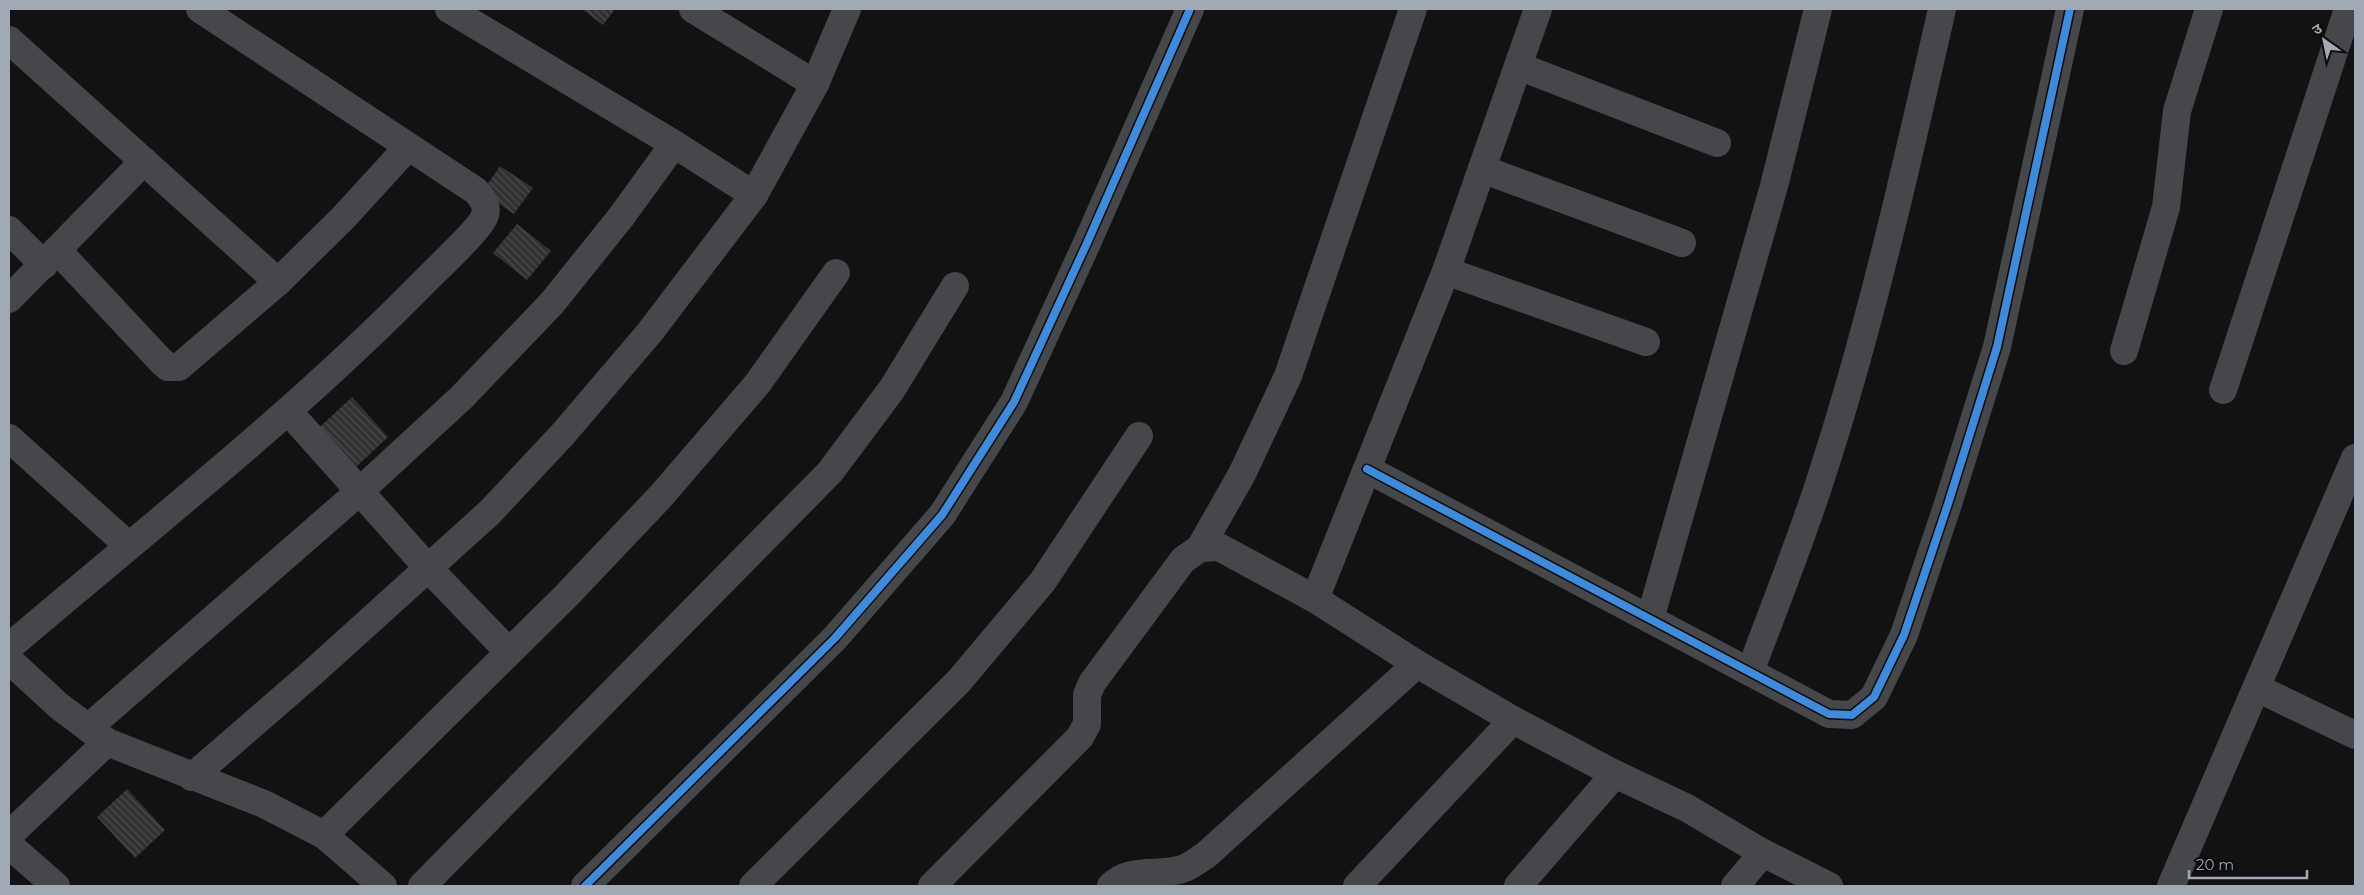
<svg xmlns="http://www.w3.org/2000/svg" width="2364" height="895" viewBox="0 0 2364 895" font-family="Montserrat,'Noto Sans Devanagari',sans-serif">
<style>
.building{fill:url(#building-back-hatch)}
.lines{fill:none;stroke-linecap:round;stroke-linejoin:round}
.minor{stroke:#46474b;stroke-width:28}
.tertiary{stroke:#46474b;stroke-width:28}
.cycleway-casing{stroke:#0c0c0d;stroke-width:11}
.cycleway{stroke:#408adc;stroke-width:8}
</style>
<defs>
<pattern id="building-back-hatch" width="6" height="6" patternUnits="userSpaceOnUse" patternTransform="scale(1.25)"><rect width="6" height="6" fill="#313133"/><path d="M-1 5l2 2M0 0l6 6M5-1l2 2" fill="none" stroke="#4c4c4e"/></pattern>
</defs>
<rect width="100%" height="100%" fill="#121212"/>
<g class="building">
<polygon points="582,9 615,9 603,25"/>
<polygon points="500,166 533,188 514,214 482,192"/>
<polygon points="517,224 551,251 527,280 493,253"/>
<polygon points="352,397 388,437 356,467 320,427"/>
<polygon points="127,789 165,830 135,858 97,817"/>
</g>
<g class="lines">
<g class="minor">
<polyline points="449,9 674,144 754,195"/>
<polyline points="693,9 815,84"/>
<polyline points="1538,9 1446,271 1315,599 1417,664 1513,720 1615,774 1687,808 1763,853 1829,886"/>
<polyline points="9,40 278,282"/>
<polyline points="1518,66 1717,143"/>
<polyline points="1482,169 1682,243"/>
<polyline points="9,230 44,265"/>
<polyline points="57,250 161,361 168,367 179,367 278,282 343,218 408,147"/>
<polyline points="1446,271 1646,342"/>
<polyline points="9,299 144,161"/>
<polyline points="2124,351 2166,207 2177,111 2209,9"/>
<polyline points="2223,390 2348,9"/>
<polyline points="288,411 428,568 509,652"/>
<polyline points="9,438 129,546"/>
<polyline points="1367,469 1829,714 1852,715 1874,697 1904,635 1948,504 1997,347 2070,9"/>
<polyline points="1200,548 1242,474 1288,376 1413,9"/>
<polyline points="1650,619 1774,186 1818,9"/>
<path d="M9 647C150 527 297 412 427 279 438 268 482 227 485 215 488 206 482 198 476 191L200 9"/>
<path d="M1750 672C1773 610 1798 548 1819 484 1870 329 1906 168 1942 9"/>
<polyline points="2257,688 2355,735"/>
<polyline points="88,728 360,491 462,397 552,303 621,217 674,144"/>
<polyline points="192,777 312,673 490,512 563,434 650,332 754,195 815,84 847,9"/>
<polyline points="9,835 107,742"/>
<polyline points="324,835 566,596 661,496 758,383 836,273"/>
<polyline points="9,845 56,886"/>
<polyline points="422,886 830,472 892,389 955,286"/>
<polyline points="585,886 835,638 942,515 1014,402 1087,243 1190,9"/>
<polyline points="753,886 959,681 1043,581 1139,436"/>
<polyline points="932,886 1080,737 1087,724 1087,695 1092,683 1183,560 1200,548 1219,547 1315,599"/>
<path d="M1111 886C1132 866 1158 877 1182 869 1190 867 1199 859 1206 855L1417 664"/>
<polyline points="1357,886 1513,720"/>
<polyline points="1518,886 1615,774"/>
<polyline points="1735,886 1763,853"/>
<polyline points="2171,886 2355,458"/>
</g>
<polyline class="tertiary" points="9,660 59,706 107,742 264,804 324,835 383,886"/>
<defs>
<g id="cycleway">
<polyline points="1367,469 1829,714 1852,715 1874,697 1904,635 1948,504 1997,347 2070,9"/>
<polyline points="585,886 835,638 942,515 1014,402 1087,243 1190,9"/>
</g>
</defs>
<use href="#cycleway" class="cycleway-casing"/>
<use href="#cycleway" class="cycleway"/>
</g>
<rect width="2364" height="895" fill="none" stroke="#a1a9b4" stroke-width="20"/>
<g transform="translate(2324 40) rotate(327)" stroke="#0c0c0d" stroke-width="4" paint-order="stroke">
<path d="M0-4L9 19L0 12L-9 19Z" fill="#a1a9b4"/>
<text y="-8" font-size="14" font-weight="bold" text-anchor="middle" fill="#a1a9b4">उ</text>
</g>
<path d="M2189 870v8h118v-8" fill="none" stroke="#a1a9b4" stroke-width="2.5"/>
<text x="2196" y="870" font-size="15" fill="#a1a9b4" stroke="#0c0c0d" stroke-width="4" paint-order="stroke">20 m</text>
</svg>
